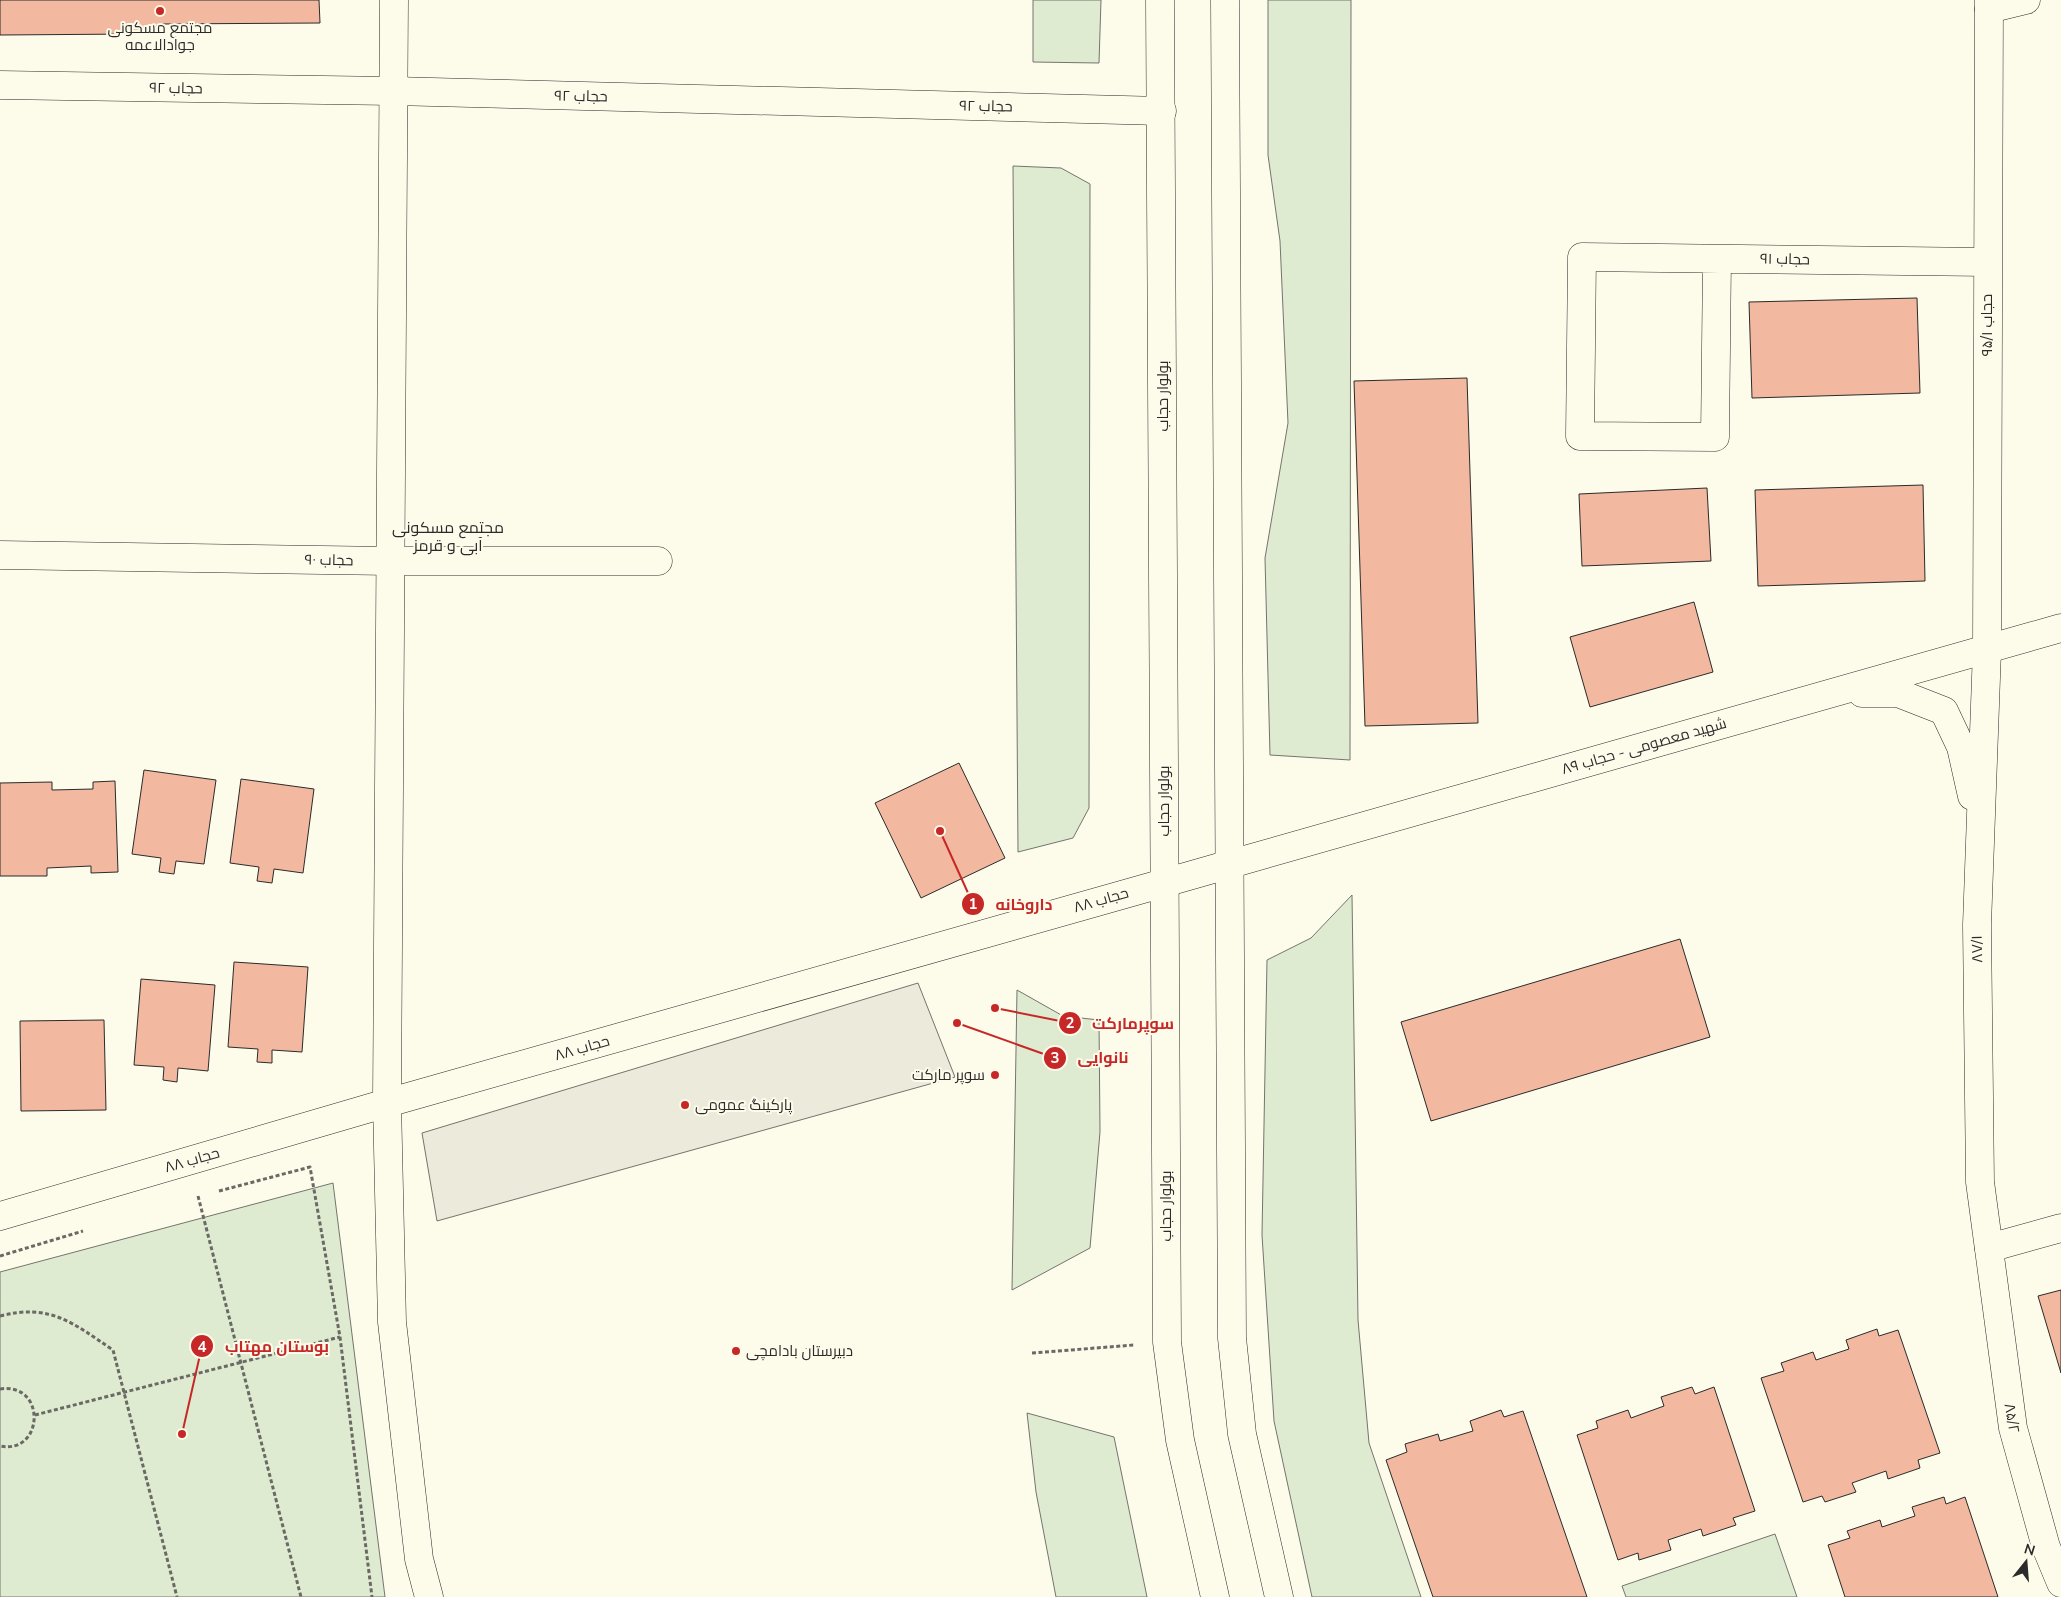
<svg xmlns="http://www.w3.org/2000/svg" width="2061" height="1597" viewBox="0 0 2061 1597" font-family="'Nunito Sans',Cairo,sans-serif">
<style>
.green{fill:#deebd1;stroke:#74746e}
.parking{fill:#eceadb;stroke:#74746e}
.building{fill:#f2b8a0;stroke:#2b2b2b}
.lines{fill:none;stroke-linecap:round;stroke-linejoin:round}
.minor-casing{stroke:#2b2b2b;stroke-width:29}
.major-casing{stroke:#2b2b2b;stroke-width:29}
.path{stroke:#6a6964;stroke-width:3;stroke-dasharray:4 2.5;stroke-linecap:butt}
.minor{stroke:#fdfbea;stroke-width:28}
.major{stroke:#fdfbea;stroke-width:28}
.poi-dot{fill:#c62828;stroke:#fdfbea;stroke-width:2}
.labels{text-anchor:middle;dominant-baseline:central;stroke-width:4;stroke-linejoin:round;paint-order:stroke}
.poi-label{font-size:15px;fill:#2b2b2b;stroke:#fdfbea;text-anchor:start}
.street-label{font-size:15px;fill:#2b2b2b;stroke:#fdfbea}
.neighbourhood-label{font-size:16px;fill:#2b2b2b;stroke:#fdfbea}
.leader{fill:none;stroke:#c62828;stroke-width:2}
.callout-dot{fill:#c62828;stroke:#fdfbea;stroke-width:2}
.mark-label{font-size:15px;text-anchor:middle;font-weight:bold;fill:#fff}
.callout-label{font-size:16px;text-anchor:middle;font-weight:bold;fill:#c62828;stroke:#fdfbea;stroke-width:4;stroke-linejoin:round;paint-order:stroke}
</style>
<rect width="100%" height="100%" fill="#fdfbea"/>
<g class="green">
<polygon points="1033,0 1101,0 1099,63 1033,62"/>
<polygon points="1268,0 1351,0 1350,760 1270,755 1265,558 1288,423 1280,241 1268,155"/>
<polygon points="1013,166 1061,168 1090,184 1089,808 1073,838 1018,852"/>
<polygon points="1352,895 1358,1320 1369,1443 1421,1597 1312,1597 1274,1421 1262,1235 1267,960 1311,938"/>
<polygon points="1017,990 1063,1016 1099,1020 1100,1132 1090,1248 1012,1290"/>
<polygon points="333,1183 385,1597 0,1597 0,1272"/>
<polygon points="1027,1413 1114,1437 1147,1597 1056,1597 1036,1492"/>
<polygon points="1775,1534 1797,1597 1626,1597 1622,1586"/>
</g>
<polygon class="parking" points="918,983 955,1077 437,1221 422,1133"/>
<g class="building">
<polygon points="0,0 319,0 320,23 162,24 134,34 0,35"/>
<polygon points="1917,298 1920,393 1752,398 1749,302"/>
<polygon points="1467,378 1478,723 1365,726 1354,381"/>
<polygon points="1923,485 1925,581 1758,586 1755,490"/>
<polygon points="1707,488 1711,561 1582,566 1579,494"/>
<polygon points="1694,602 1713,672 1590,707 1570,637"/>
<polygon points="959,763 1005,858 921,898 875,803"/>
<polygon points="144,770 216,780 204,864 176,861 174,874 159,872 161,858 132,854"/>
<polygon points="241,779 314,789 303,873 274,869 272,883 257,881 259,867 230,863"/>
<polygon points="115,781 118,872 91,873 91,866 47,868 47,876 0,876 0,783 52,782 52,790 93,789 93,782"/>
<polygon points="1680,939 1710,1037 1431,1121 1401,1022"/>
<polygon points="234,962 308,967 302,1052 272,1050 272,1063 257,1062 258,1049 228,1047"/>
<polygon points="141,979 215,985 208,1071 178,1068 177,1082 163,1080 164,1067 134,1065"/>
<polygon points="104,1020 106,1110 21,1111 20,1021"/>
<polygon points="2061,1290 2061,1373 2038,1296"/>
<polygon points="1877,1329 1879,1336 1898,1330 1940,1453 1918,1460 1920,1468 1888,1479 1886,1471 1852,1483 1856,1492 1825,1502 1822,1496 1803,1502 1761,1378 1784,1371 1781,1363 1813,1352 1816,1360 1849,1349 1846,1340"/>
<polygon points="1692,1387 1695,1394 1714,1387 1755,1511 1733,1518 1736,1525 1703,1536 1701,1529 1668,1540 1671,1550 1639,1560 1638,1553 1618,1560 1577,1435 1598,1428 1596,1421 1628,1410 1631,1418 1664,1406 1661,1397"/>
<polygon points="1501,1410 1504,1417 1523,1411 1587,1597 1433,1597 1386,1460 1407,1452 1405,1444 1438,1434 1440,1441 1473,1431 1470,1421"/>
<polygon points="1944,1497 1946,1504 1965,1497 1998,1597 1845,1597 1828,1545 1850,1538 1847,1531 1880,1520 1882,1527 1915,1516 1912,1507"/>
</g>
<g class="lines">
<defs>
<g id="minor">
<polyline points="394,0 387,1103 392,1322 419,1559 429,1597"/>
<polyline points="1989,0 1987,650 1977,925 1980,1182 2013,1428 2046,1547 2061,1583"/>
<polyline points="1989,9 2026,0"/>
<polyline points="0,85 393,91 1162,111"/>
<polyline points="1717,259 1715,437 1580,436 1582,257 1987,262"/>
<polyline points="0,555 390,561 658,561"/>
<polyline points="1862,693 1898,693 1944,711 1961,747 1972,796"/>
<polyline points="1227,865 2061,628"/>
<polyline points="0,1216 387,1103 1164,883"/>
<polyline points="1989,1248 2061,1228"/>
</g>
<g id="major">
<polyline points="1160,0 1167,1342 1180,1440 1215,1597"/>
<polyline points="1225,0 1232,1338 1242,1434 1279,1597"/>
<polyline points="1164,883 1227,865"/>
</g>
</defs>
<use href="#minor" class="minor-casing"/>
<use href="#major" class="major-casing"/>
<g class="path">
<polyline points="219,1191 310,1167 340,1337 372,1597"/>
<polyline points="198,1196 301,1597"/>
<polyline points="0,1256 83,1231"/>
<path d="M0 1316C50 1303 73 1323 113 1350L177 1597"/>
<polyline points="1032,1353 1134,1345"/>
<path d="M0 1389C47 1382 44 1455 0 1446"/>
<polyline points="35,1415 340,1337"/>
</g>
<use href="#minor" class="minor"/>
<use href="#major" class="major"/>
</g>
<g class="poi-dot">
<circle cx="160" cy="11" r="5"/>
<circle cx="995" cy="1075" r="5"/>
<circle cx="685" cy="1105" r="5"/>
<circle cx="736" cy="1351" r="5"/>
</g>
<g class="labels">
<g class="poi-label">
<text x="160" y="28" text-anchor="middle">مجتمع مسکونی<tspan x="160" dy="17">جوادالاعمه</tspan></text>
<text x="985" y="1075" text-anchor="end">سوپر مارکت</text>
<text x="695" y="1105">پارکینگ عمومی</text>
<text x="746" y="1351">دبیرستان بادامچی</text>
</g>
<g class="street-label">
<text transform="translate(176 88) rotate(1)">حجاب ۹۲</text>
<text transform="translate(581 96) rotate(1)">حجاب ۹۲</text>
<text transform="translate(986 106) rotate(1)">حجاب ۹۲</text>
<text transform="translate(1785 259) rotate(1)">حجاب ۹۱</text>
<text transform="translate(1987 325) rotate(-90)">حجاب ۹۵/۱</text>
<text transform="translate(1163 396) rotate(-90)">بولوار حجاب</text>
<text transform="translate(329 560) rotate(1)">حجاب ۹۰</text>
<text transform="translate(1644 746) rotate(-16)">شهید معصومی - حجاب ۸۹</text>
<text transform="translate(1164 801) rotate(-90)">بولوار حجاب</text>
<text transform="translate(1101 900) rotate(-16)">حجاب ۸۸</text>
<text transform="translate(1977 949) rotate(-91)">۸۷/۱</text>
<text transform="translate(582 1048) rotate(-16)">حجاب ۸۸</text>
<text transform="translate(192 1160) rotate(-16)">حجاب ۸۸</text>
<text transform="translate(1166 1206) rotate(-90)">بولوار حجاب</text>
<text transform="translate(2012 1418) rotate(80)">۸۵/۲</text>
</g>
<g class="neighbourhood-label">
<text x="448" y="528">مجتمع مسکونی<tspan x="448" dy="18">آبی و قرمز</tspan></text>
</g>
</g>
<path class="leader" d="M940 831L973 904M995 1008L1070 1023M957 1023L1055 1058M182 1434L202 1346"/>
<g class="callout-dot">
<circle cx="940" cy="831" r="5"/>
<circle cx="995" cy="1008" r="5"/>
<circle cx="957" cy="1023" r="5"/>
<circle cx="182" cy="1434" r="5"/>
<circle cx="973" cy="904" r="12"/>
<circle cx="1070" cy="1023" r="12"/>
<circle cx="1055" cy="1058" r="12"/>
<circle cx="202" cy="1346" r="12"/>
</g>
<g class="mark-label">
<text x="973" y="909">1</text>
<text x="1070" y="1028">2</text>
<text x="1055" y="1063">3</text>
<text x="202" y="1352">4</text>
</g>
<g class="callout-label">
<text x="1024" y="910">داروخانه</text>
<text x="1133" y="1029">سوپرمارکت</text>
<text x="1103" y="1063">نانوایی</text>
<text x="277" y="1352">بوستان مهتاب</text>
</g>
<g transform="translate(2026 1562) rotate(17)" stroke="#fdfbea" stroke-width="4" paint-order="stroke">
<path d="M0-4L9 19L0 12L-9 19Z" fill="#2b2b2b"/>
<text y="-8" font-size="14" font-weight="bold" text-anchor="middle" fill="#2b2b2b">N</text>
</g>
</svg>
